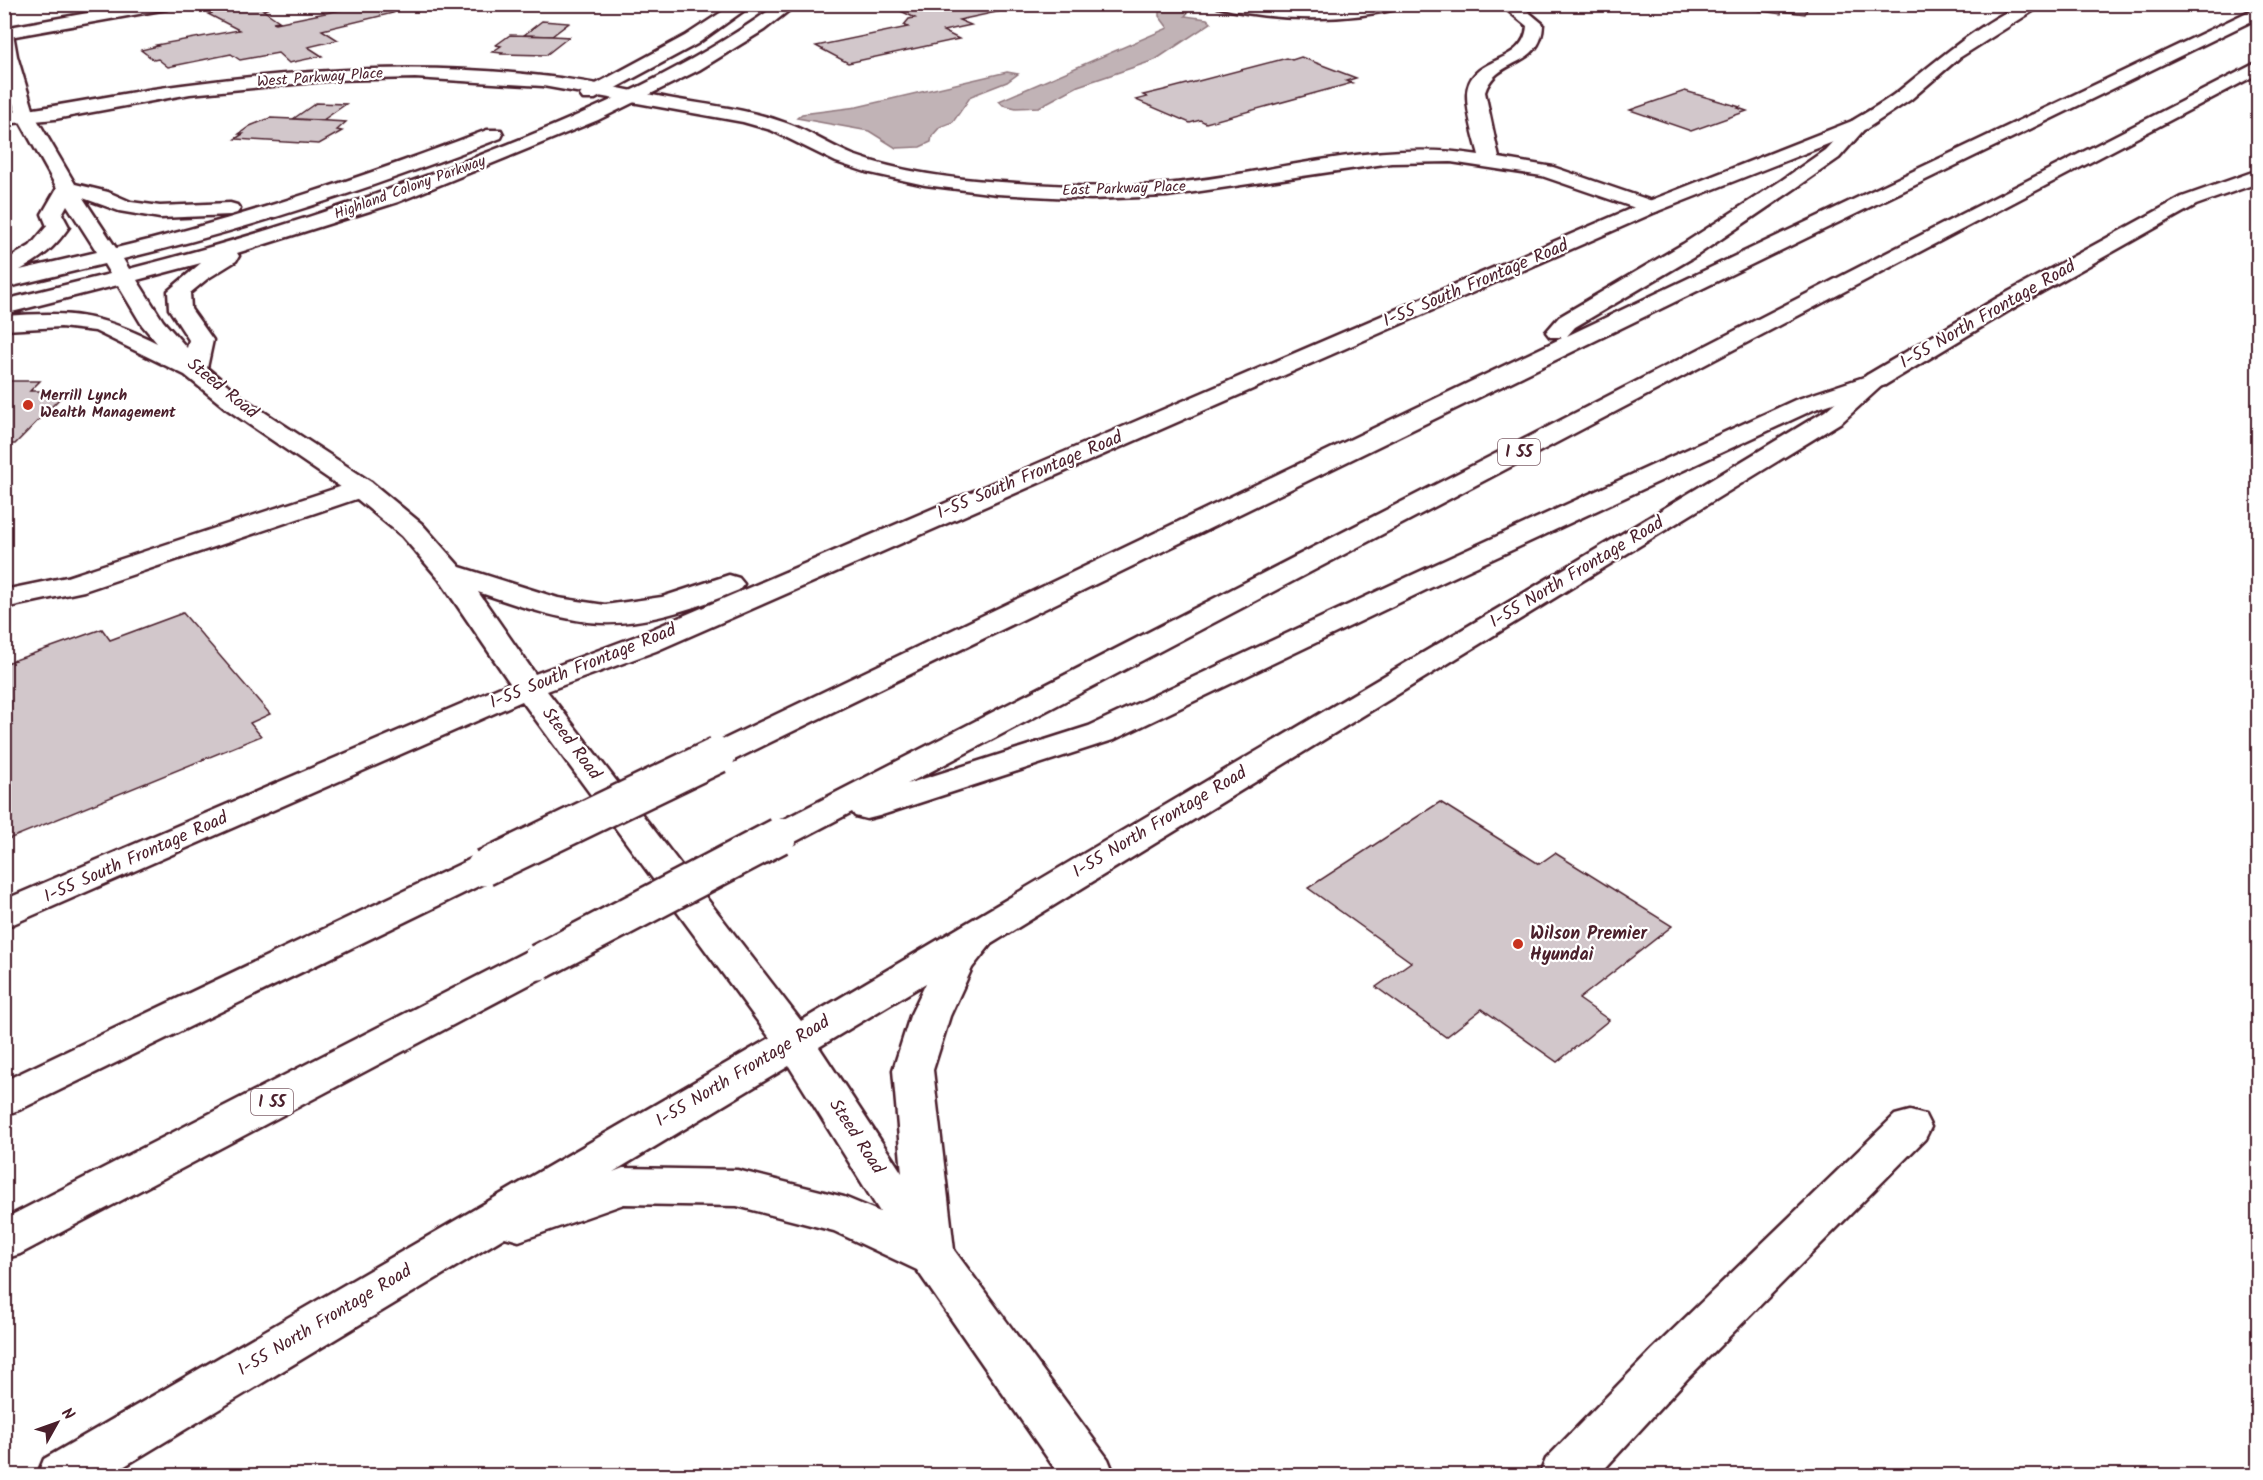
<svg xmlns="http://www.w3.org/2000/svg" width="2263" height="1480" viewBox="0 0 2263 1480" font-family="Kalam,sans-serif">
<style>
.water{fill:#c1b3b6;stroke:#91787e;stroke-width:1.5}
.building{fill:#d2c7cb;stroke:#4a1f2b;stroke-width:1.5}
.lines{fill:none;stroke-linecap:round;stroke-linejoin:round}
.minor-casing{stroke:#4a1f2b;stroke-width:5}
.tertiary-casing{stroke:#4a1f2b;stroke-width:5}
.secondary-casing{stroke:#4a1f2b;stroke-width:5}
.motorway-casing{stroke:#4a1f2b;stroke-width:5}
.minor{fill:#fff;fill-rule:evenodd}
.tertiary{fill:#fff;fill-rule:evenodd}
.secondary{fill:#fff;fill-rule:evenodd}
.motorway{fill:#fff;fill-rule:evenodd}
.motorway-bridge-casing{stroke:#4a1f2b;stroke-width:40;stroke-linecap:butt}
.motorway-bridge{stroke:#fff;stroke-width:35}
.poi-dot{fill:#c8321e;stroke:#fff;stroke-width:2}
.labels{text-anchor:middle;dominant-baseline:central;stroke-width:4.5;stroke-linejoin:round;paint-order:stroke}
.far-street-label{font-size:15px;fill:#4a1f2b;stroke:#fff}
.far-poi-label{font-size:15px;font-weight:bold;fill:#4a1f2b;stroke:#fff;text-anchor:start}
.shield{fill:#fff;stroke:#80626b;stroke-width:1.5}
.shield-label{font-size:16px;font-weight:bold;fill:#4a1f2b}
.street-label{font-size:18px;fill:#4a1f2b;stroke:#fff}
.poi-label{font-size:18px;font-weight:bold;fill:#4a1f2b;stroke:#fff;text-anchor:start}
</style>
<rect width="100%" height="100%" fill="#fff"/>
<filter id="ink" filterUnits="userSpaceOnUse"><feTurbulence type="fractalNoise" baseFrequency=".0167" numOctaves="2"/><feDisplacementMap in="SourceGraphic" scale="12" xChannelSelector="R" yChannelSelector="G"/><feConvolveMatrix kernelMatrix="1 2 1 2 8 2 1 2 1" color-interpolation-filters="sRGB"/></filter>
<g filter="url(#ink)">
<g class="water">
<polygon points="1169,8 1189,11 1185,16 1207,19 1211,23 1155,60 1078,86 1039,107 1016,108 1003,105 999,101 1168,28 1159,16 1159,11"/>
<polygon points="1007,72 1018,74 1007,82 971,96 953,122 940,127 932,136 931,142 920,147 896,148 869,131 797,118 802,114 857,107"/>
</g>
<g class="building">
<polygon points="233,4 260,4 268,9 263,10 279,21 273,22 276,23 360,6 379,4 393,13 322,30 338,40 308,47 322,56 289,63 278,53 240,60 231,54 168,67 158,59 154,60 141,50 158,46 156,45 239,30 208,14 212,13 209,9"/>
<polygon points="914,4 1034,4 959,20 971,25 943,31 959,39 848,63 816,46 908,27 904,25 909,19 915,18 895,8"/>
<polygon points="1809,4 1805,14 1782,11 1781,14 1722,5"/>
<polygon points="542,21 569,23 552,36 524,35"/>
<polygon points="510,35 552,36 569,37 546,55 500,54 502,53 492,52 501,46 496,45"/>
<polygon points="1301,57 1356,78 1346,81 1352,83 1206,123 1200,120 1190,123 1136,100 1147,97 1143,95 1164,90 1287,58 1292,60"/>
<polygon points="1685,91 1740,107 1738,108 1747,111 1691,131 1630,110"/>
<polygon points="316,103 346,104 323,120 293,119"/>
<polygon points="270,118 293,119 346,122 337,130 342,131 319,144 235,139 243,134 239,134 250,126"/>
<polygon points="4,381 40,381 30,391 67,391 15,444 4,444"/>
<polygon points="183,613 270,714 250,723 261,736 4,841 4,664 102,629 110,640"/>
<polygon points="1440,802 1539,864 1555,853 1672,926 1579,999 1609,1020 1557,1062 1482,1009 1446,1037 1376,987 1411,962 1308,888"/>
</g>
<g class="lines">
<defs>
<g id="minor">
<polygon points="138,4 175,4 167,9 4,38 4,28"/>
<path d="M1216 4 1312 8 1407 4 1405 7C1346 22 1277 22 1218 7Z"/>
<path d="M1500 4H1519L1543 24C1542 69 1497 56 1485 92L1499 158 1553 167 1658 203 1661 207 1658 211 1651 213 1644 211 1542 176 1451 162 1391 163 1167 196 1091 199 997 194 925 185 866 172 836 162 771 130 743 122 543 86 415 78 335 80 190 94 55 119 4 124V113C67 106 128 91 190 84 307 69 425 62 542 76 584 80 626 90 668 98 707 105 748 109 786 123 809 131 830 146 853 155 900 172 952 179 1001 182 1056 186 1111 189 1166 184 1270 175 1374 138 1479 155 1474 136 1467 114 1467 95 1468 54 1524 67 1527 26Z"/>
<polygon points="361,480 371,482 375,488 371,494 84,591 4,608 4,590 67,577"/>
<polygon points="1910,1111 1925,1115 1931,1127 1925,1139 1687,1379 1598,1476 1539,1476 1546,1459 1653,1349 1895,1115"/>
</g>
<g id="tertiary">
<polygon points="734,4 753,4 697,44 595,99 583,99 580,95 583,91 685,36"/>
<path d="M778 4H797L764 30 699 70 598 120 398 202 237 253 239 256 236 261 207 279 190 293 191 309 213 340 207 368 246 400 371 482 422 524 460 567 558 598 605 605 662 597 729 575 739 578 744 584 739 590C693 609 639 628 588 622 550 617 513 604 478 592L535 674 634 637 1644 203 1852 121H1866L1868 125 1866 129 1658 211 656 651 547 691 801 1021 1524 593 1825 411 1867 375 1876 373 1885 375 1888 380 1843 421 991 944 972 968 950 1016 933 1070 954 1250 1108 1459 1115 1476H1060L917 1270 834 1231 737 1206 624 1204 519 1241 505 1237 108 1476H37L44 1459 770 1038 522 701 4 928V900L510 683 439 579 402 536 351 494 228 410 185 375 95 331 61 327 4 330V316C70 311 98 313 157 343L142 325 118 285 4 314V300L110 274 104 264 4 288V261L30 246 47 226 42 214 57 188 17 116 4 73V23L12 28 17 56 35 116 75 184 108 192 131 202 160 206 230 203 237 205 240 209 237 213 230 215 160 218 119 211 83 198 116 248C242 218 366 176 487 130H501L503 134 501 138C378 186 252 228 123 259L129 269C255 237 376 197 496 149 595 110 691 67 778 4ZM67 205 97 252 20 270C42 258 54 248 69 227L62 214ZM201 263 168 291 169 309 189 340 187 348 163 321 137 280ZM926 983 910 1016 893 1070 902 1173 819 1047ZM789 1066 880 1212 844 1197 737 1170 623 1168 613 1172Z"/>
</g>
<g id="secondary">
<path d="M2022 4H2044L1959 58 1910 100 1866 129H1852L1850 125 1852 121C1868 111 1885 102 1900 90 1939 59 1976 26 2022 4Z"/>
<polygon points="2258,170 2258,183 2196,205 2015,307 1885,385 1876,387 1867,385 1864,380 1867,375 1999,297 2182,197"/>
</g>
<g id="motorway">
<polygon points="2258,7 2258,18 730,762 718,765 706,762 701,755 706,748 1564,337 1550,337 1546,332 1559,317 1683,244 1782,180 1825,150 1852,121 1866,121 1868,125 1839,158 1796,188 1699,254 1575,327 1567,336"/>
<polygon points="2258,62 2258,74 907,784 1089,726 1410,576 1795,400 1876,373 1885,375 1888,380 1885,385 1813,410 1430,588 1113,740 879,816 867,819 855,816 852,812 791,844 779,848 767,844 761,836 767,828"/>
<polygon points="484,856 497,859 502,868 497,877 19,1110 4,1115 4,1081 471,859"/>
<polygon points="539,948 553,952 558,962 553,972 20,1254 4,1259 4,1219 525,952"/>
</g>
</defs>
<use href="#minor" class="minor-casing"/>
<use href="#tertiary" class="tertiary-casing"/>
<use href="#secondary" class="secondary-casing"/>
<use href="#motorway" class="motorway-casing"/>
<use href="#minor" class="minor"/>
<use href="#tertiary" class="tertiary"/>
<use href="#secondary" class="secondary"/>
<use href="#motorway" class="motorway"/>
<defs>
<g id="motorway-bridge">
<polyline points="484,868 718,755"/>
<polyline points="539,962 779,836"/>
</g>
</defs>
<use href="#motorway-bridge" class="motorway-bridge-casing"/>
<use href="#motorway-bridge" class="motorway-bridge"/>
</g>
</g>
<g class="poi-dot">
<circle cx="28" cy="405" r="6"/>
<circle cx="1518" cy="944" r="6"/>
</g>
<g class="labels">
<g class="far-street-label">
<text transform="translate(320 78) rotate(-4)">West Parkway Place</text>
<text transform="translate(410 188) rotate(-20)">Highland Colony Parkway</text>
<text transform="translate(1124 189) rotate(-2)">East Parkway Place</text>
</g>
<g class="far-poi-label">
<text x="40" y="396">Merrill Lynch<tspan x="40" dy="17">Wealth Management</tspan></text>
</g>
<g class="shield">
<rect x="1498" y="439" width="42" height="26" rx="4.5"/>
<rect x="251" y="1089" width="42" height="26" rx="4.5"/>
</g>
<g class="shield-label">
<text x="1519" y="452">I 55</text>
<text x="272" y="1102">I 55</text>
</g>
<g class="street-label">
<text transform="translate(1476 284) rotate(-23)">I-55 South Frontage Road</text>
<text transform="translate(1988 315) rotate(-30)">I-55 North Frontage Road</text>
<text transform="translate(222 389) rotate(39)">Steed Road</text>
<text transform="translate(1030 476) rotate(-23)">I-55 South Frontage Road</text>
<text transform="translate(1577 573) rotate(-31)">I-55 North Frontage Road</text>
<text transform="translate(583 667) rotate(-22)">I-55 South Frontage Road</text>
<text transform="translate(571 744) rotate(53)">Steed Road</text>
<text transform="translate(1160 823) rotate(-31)">I-55 North Frontage Road</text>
<text transform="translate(136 858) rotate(-24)">I-55 South Frontage Road</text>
<text transform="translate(743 1072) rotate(-31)">I-55 North Frontage Road</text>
<text transform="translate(856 1137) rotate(57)">Steed Road</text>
<text transform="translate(325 1321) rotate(-31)">I-55 North Frontage Road</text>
</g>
<g class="poi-label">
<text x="1530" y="934">Wilson Premier<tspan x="1530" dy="21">Hyundai</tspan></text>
</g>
</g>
<rect width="2263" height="1480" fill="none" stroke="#fff" stroke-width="24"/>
<rect x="12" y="12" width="2239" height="1456" fill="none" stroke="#4a1f2b" stroke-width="2" filter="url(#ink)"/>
<g transform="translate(57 1423) rotate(50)" stroke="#ffffff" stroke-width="4.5" paint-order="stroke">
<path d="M0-4.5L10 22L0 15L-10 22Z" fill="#4a1f2b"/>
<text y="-9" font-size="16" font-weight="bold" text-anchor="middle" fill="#4a1f2b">N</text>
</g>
</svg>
